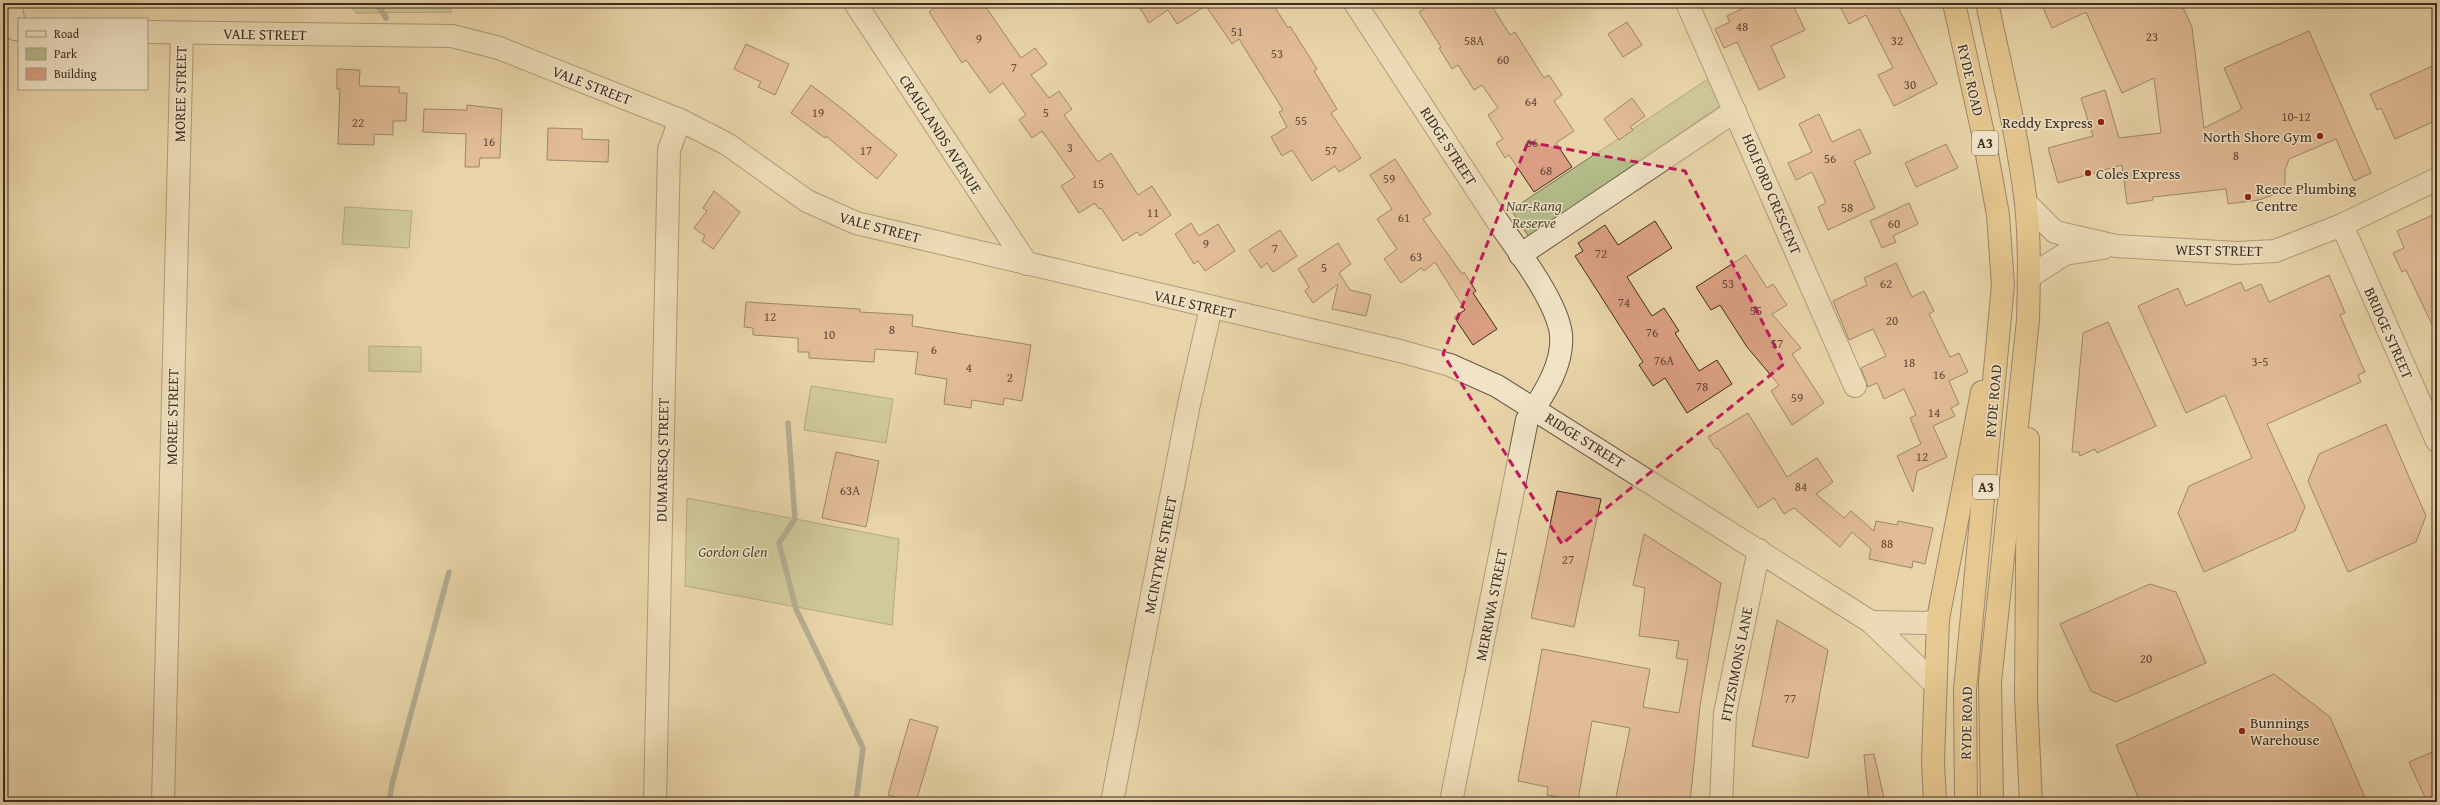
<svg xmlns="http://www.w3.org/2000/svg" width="2440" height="805" viewBox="0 0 2440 805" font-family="'Gentium Book Plus',serif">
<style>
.green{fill:#b3bd8a;stroke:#787556}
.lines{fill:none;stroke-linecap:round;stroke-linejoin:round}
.stream{stroke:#777f7a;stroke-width:5.5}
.building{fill:#da9f82;stroke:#3d2d22}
.minor-casing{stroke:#685744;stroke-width:24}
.highway-casing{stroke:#3d2d22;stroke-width:24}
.minor{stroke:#f0e3c6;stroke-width:22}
.highway{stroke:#e4ba74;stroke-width:22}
.marked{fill:none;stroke:#c2185b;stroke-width:3;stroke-dasharray:8 5;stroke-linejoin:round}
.poi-dot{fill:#8f2418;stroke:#f0e3c6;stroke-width:1.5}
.labels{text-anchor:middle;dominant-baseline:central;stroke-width:3;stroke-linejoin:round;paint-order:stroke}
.number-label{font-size:13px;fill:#644a3a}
.shield{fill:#f0e3c6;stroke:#736453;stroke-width:1}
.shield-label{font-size:14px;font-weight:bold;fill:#3d2d22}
.street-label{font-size:15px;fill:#3d2d22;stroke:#f0e3c6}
.poi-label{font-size:15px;fill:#3d2d22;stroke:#f0e3c6;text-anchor:start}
.park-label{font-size:15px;font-style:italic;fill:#554a37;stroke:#f0e3c6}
</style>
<rect width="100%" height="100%" fill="#e8d4a8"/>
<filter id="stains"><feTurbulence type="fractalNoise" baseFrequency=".005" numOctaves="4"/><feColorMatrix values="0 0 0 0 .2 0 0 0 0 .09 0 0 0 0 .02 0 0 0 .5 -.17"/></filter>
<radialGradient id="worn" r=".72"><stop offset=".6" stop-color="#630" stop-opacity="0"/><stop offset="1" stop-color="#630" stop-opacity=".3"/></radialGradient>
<g class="green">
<polygon points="349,3 446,3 452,12 356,13"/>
<polygon points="1714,75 1727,101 1529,237 1511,210"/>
<polygon points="345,207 412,211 409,248 342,244"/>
<polygon points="369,346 421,347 421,372 369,371"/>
<polygon points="811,386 893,399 886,443 804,430"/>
<polygon points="687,498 899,539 892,625 685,586"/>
</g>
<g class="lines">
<g class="stream">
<polyline points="377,3 386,18"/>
<polyline points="788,423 795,519 779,543 796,609 863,748 856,802"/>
<polyline points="389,802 392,784 449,572"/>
</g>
</g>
<g class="building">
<polygon points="942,3 983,3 1021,58 1035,48 1047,64 1031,75 1049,98 1059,91 1072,109 1064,115 1098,162 1111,153 1138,195 1152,186 1171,215 1140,236 1137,232 1123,241 1101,208 1099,209 1095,203 1079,213 1061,186 1075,177 1042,131 1032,138 1019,120 1026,115 1003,83 990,93 966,60 962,63 929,12"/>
<polygon points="1148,3 1272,3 1288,28 1290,26 1317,69 1314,71 1337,109 1331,113 1361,158 1339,172 1335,166 1312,181 1292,150 1282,156 1271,137 1287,127 1279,112 1283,110 1239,39 1232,44 1206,6 1177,24 1168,10 1149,23 1140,8"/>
<polygon points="1433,3 1490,3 1510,35 1515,32 1544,78 1549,75 1562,95 1554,101 1574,131 1556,143 1572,167 1534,192 1509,155 1505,158 1496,143 1503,139 1488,115 1498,108 1482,85 1474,90 1458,65 1452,69 1439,48 1441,47 1419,12"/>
<polygon points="1754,3 1792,3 1805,30 1771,46 1785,77 1759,90 1737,42 1724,48 1715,29 1730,22 1727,16"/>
<polygon points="1838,3 1896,3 1937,84 1894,106 1878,75 1893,68 1866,15 1849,24"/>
<polygon points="2041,3 2181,3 2192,27 2204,128 2242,109 2224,68 2309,31 2371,173 2354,181 2336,139 2289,159 2285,170 2285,184 2281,192 2259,200 2228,204 2226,189 2153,197 2153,200 2127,204 2122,165 2058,183 2048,148 2093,136 2081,98 2105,90 2119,138 2161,133 2154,78 2122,93 2086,12 2052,28"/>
<polygon points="1627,22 1642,45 1623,57 1608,34"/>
<polygon points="746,44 789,64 775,95 758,87 761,82 734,69"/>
<polygon points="2437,64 2437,120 2395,139 2381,108 2377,110 2370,94"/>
<polygon points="337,69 360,70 359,86 399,87 399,93 407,93 406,121 393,121 393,135 374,134 374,145 338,144 340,89 337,89"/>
<polygon points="811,85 845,111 897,155 877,179 826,136 825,138 791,113"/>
<polygon points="1632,98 1645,116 1630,127 1633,130 1619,140 1604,119"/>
<polygon points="467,105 502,109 500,158 480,158 479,167 465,167 466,134 423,132 424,109 467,110"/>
<polygon points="1819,114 1832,142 1860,129 1871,153 1854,161 1875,208 1828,230 1818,207 1826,203 1812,172 1796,180 1788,163 1812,152 1799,124"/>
<polygon points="548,128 582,129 582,139 609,140 608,162 547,160"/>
<polygon points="1946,144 1958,168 1916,187 1905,163"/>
<polygon points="1395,159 1431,214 1423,219 1462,274 1464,272 1476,291 1473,293 1497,329 1473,345 1454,317 1465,310 1435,262 1424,271 1421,268 1401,283 1384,259 1397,249 1377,219 1392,209 1370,175"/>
<polygon points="714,191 740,212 713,249 702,241 705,236 694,228 707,211 703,208"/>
<polygon points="1909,203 1918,224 1893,236 1896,242 1882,248 1870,221"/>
<polygon points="2437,213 2437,335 2406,270 2402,272 2393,253 2404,248 2397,231"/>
<polygon points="1655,221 1672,248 1627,277 1652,316 1664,308 1679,331 1675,333 1699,371 1717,360 1732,384 1687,413 1665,378 1653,386 1639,365 1643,362 1575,256 1583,251 1578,243 1605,225 1618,245"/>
<polygon points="1191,223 1199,236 1218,224 1235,251 1205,271 1198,261 1194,264 1175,234"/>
<polygon points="1280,230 1297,256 1273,272 1267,263 1261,268 1249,250"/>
<polygon points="1338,243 1351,264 1339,273 1350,290 1371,295 1366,316 1332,309 1338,284 1313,303 1305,291 1309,287 1298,269"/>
<polygon points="1746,255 1767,288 1773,284 1787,305 1772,314 1801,348 1792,354 1824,403 1792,425 1771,391 1779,385 1747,347 1720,305 1711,310 1696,287"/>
<polygon points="1896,263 1912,297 1924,291 1934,311 1929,314 1950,357 1959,353 1968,372 1949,381 1959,404 1951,408 1955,416 1933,426 1947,457 1917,471 1913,492 1897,456 1921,444 1910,418 1916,415 1904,389 1884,399 1877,383 1868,387 1861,368 1886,356 1873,329 1849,340 1833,301 1867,285 1864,278"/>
<polygon points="2329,275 2345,313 2340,315 2365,372 2358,375 2361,382 2267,424 2305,507 2295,531 2204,572 2178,513 2189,486 2252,458 2225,395 2186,413 2138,306 2178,288 2186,306 2241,282 2245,291 2261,284 2269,302"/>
<polygon points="746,302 860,309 860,312 913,315 912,326 1031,345 1022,401 1004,398 1003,405 972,400 971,408 944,404 947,379 915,374 918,352 875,349 874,362 809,358 809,352 798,352 798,338 753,335 753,328 744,327"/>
<polygon points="2108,322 2156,426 2097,453 2095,449 2080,456 2079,452 2072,452 2083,333"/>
<polygon points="1748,413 1787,477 1817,458 1833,482 1816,494 1844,518 1851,511 1874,531 1876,521 1897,525 1898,521 1933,528 1925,564 1913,561 1912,568 1869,559 1871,549 1852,532 1840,547 1794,508 1784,514 1774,498 1758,508 1718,448 1716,449 1708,437"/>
<polygon points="2386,424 2426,516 2416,542 2348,572 2308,481 2319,454"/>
<polygon points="836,452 879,461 866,527 822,518"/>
<polygon points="1557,491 1601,499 1574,627 1531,618"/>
<polygon points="1644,534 1721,583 1700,706 1690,802 1615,802 1630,728 1592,721 1578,800 1547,795 1548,787 1518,781 1542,649 1650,669 1643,707 1679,713 1688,660 1676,658 1679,641 1639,636 1645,588 1633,585"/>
<polygon points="2150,584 2176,592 2206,663 2116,702 2091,691 2060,624"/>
<polygon points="1777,620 1828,650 1808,758 1752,746"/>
<polygon points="2274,674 2330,717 2367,802 2140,802 2116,745"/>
<polygon points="910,719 938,727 916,802 888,795"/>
<polygon points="2437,750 2437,802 2427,802 2409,762"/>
<polygon points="1874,754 1885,802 1869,802 1864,755"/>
</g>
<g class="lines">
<defs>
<g id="minor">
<polyline points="10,3 15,29"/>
<polyline points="855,3 1027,264"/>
<path d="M1355 3C1402 75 1449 147 1496 219 1516 248 1557 301 1561 334 1564 365 1543 395 1527 420L1451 802"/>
<polyline points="1687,3 1855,386"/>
<polyline points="147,32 452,36 499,48 680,120 727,144 807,201 856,223 1400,351 1450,365 1497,386 1871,622 1935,684"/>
<polyline points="2026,203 2055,232 2116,246 2237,253 2275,251 2342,225 2437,179"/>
<polyline points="2342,225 2437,441"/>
<polyline points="1520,255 1735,111"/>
<polyline points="2029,277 2065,254 2103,248"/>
<polyline points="1871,622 1928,623 1938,619"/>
<polyline points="163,802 182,33"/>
<polyline points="655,802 669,150 680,120"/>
<polyline points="1112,802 1189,404 1211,308"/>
<polyline points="1721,802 1725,713 1759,550"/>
</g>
<g id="highway">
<polyline points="1954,3 1984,138 1998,215 2003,285 1965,690 1966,802"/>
<path d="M1987 3C2001 69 2018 136 2026 204 2030 242 2029 281 2028 320L1990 682 1992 802"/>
<polyline points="2028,439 2026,697 2031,802"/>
<polyline points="1935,802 1933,761 1938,619 1982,392"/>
</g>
</defs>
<use href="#minor" class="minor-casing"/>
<use href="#highway" class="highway-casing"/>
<use href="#minor" class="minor"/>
<use href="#highway" class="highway"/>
</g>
<path d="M0 0H2440V805H0ZM1528 142 1685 171 1784 364 1562 544 1443 354Z" fill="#e8d4a8" fill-opacity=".55" fill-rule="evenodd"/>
<path class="marked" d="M1528 142 1685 171 1784 364 1562 544 1443 354Z"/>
<g class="poi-dot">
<circle cx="2101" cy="122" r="4"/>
<circle cx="2320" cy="136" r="4"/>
<circle cx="2088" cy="173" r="4"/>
<circle cx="2248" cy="197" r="4"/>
<circle cx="2242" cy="731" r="4"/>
</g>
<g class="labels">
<g class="number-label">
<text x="1742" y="26">48</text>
<text x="1237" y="31">51</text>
<text x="2152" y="36">23</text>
<text x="979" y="38">9</text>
<text x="1474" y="40">58A</text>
<text x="1897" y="40">32</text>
<text x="1277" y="53">53</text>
<text x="1503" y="59">60</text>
<text x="1014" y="67">7</text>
<text x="1910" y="84">30</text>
<text x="1531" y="101">64</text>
<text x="818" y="112">19</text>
<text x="1046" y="112">5</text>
<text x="2296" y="116">10-12</text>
<text x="1301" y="120">55</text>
<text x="358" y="122">22</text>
<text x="489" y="141">16</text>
<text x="1532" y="142">66</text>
<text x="1070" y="147">3</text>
<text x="866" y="150">17</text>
<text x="1331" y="150">57</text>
<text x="2236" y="155">8</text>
<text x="1830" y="158">56</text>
<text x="1546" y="170">68</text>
<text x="1389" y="178">59</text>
<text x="1098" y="183">15</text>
<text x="1847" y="207">58</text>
<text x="1153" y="212">11</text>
<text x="1404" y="217">61</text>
<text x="1894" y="223">60</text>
<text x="1206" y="243">9</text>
<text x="1275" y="248">7</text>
<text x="1601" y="253">72</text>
<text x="1416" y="256">63</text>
<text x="1324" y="267">5</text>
<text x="1728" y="283">53</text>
<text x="1886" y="283">62</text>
<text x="1624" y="302">74</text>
<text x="1756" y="310">55</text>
<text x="770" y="316">12</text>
<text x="1892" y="320">20</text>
<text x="892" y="329">8</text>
<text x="1652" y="332">76</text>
<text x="829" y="334">10</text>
<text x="1777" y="343">57</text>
<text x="934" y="349">6</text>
<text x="1664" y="360">76A</text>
<text x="2260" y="361">3-5</text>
<text x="1909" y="362">18</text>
<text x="969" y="367">4</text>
<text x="1939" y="374">16</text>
<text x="1010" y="377">2</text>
<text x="1702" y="386">78</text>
<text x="1797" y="397">59</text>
<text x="1934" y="412">14</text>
<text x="1922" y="456">12</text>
<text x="1801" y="486">84</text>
<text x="850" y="490">63A</text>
<text x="1887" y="543">88</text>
<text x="1568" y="559">27</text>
<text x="2146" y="658">20</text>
<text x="1790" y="698">77</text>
</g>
<g class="shield">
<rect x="1972" y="131" width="26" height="24" rx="3"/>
<rect x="1973" y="475" width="26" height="24" rx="3"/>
</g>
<g class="shield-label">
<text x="1985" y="143">A3</text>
<text x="1986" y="487">A3</text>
</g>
<g class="street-label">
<text transform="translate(265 34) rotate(1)">VALE STREET</text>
<text transform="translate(1971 80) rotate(77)">RYDE ROAD</text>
<text transform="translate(592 85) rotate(21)">VALE STREET</text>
<text transform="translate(180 94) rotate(-89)">MOREE STREET</text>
<text transform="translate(941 134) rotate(57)">CRAIGLANDS AVENUE</text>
<text transform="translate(1449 146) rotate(57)">RIDGE STREET</text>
<text transform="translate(1772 194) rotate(67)">HOLFORD CRESCENT</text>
<text transform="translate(880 227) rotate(15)">VALE STREET</text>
<text transform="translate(2219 250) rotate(1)">WEST STREET</text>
<text transform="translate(1195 304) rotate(13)">VALE STREET</text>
<text transform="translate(2389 333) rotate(66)">BRIDGE STREET</text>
<text transform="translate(1993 401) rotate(-85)">RYDE ROAD</text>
<text transform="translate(172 417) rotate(-89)">MOREE STREET</text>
<text transform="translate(1585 440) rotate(32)">RIDGE STREET</text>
<text transform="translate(662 460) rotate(-89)">DUMARESQ STREET</text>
<text transform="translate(1160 555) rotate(-79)">MCINTYRE STREET</text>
<text transform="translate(1491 605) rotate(-79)">MERRIWA STREET</text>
<text transform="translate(1736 664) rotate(-79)">FITZSIMONS LANE</text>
<text transform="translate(1966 723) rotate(-89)">RYDE ROAD</text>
</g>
<g class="poi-label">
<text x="2093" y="122" text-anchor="end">Reddy Express</text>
<text x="2312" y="136" text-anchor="end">North Shore Gym</text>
<text x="2096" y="173">Coles Express</text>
<text x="2256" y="188">Reece Plumbing<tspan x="2256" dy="17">Centre</tspan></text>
<text x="2250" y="722">Bunnings<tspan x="2250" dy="17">Warehouse</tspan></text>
</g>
<g class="park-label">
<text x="1534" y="205">Nar-Rang<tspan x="1534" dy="17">Reserve</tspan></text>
<text x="733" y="551">Gordon Glen</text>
</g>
</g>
<rect width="2440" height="805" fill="none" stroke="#e8d4a8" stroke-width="16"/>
<rect x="4" y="4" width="2432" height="797" fill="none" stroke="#3d2d22" stroke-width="2"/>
<rect x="8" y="8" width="2424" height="789" fill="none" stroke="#3d2d22"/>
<rect x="18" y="18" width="130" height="72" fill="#f0e3c6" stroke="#a89a84"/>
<rect x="26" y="31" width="20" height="6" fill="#f0e3c6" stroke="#a89a84"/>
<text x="54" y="38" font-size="12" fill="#3d2d22">Road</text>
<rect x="26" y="48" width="20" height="12" fill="#b3bd8a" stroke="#a89a84"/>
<text x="54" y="58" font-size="12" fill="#3d2d22">Park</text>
<rect x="26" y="68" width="20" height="12" fill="#da9f82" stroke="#a89a84"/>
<text x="54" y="78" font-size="12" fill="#3d2d22">Building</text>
<rect width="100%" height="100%" filter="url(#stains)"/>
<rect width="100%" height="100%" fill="url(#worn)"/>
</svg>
